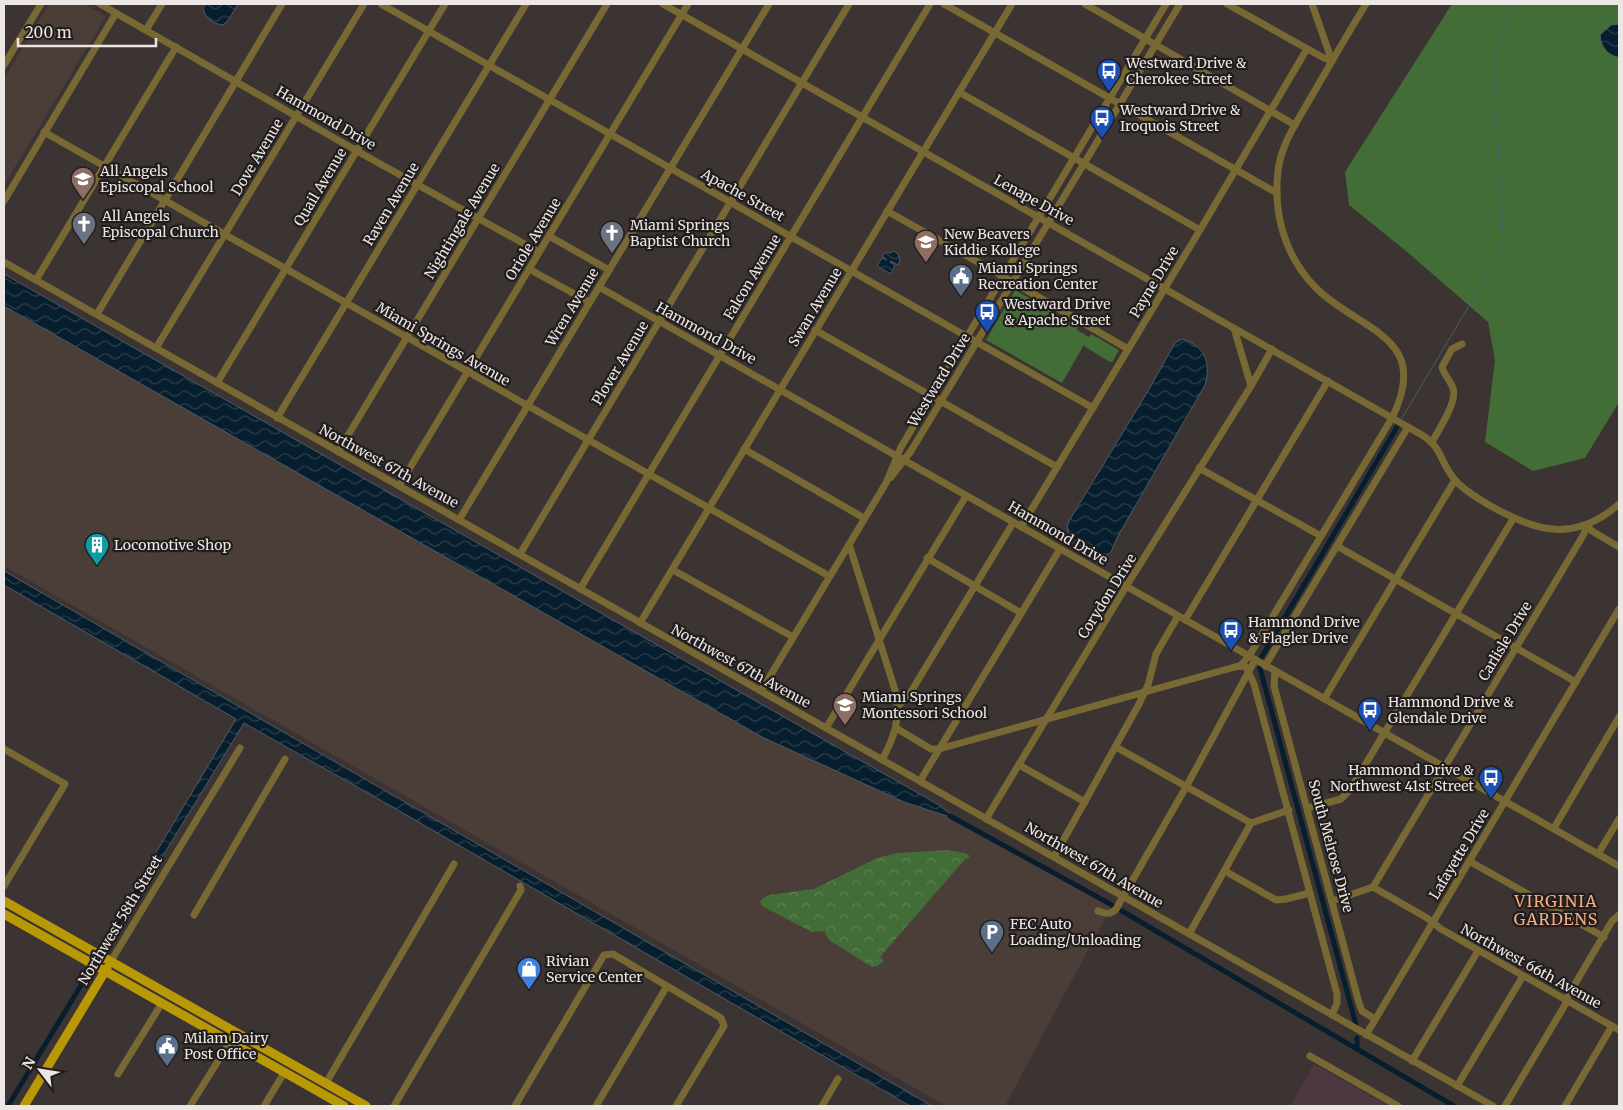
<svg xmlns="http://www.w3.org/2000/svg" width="1623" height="1110" viewBox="0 0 1623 1110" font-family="Merriweather,serif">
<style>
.commercial{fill:#4b3840}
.built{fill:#4b3d38}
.green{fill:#436d36}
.forest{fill:url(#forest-crowns)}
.water{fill:url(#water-waves);stroke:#4c5a65}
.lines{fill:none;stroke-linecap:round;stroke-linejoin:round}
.stream{stroke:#4c5a65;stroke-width:1}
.canal{stroke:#071e2e;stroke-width:5}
.minor{stroke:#786934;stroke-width:7}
.major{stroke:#b99806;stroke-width:9}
.labels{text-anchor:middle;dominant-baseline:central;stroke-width:4.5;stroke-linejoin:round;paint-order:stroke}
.poi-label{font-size:14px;fill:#ece7e5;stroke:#201d1c;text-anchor:start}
.street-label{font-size:14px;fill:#ece7e5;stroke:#201d1c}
.quarter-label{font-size:16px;letter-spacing:1px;fill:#f4ac84;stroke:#201d1c}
</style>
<defs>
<pattern id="forest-crowns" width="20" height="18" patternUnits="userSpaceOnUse" patternTransform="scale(1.25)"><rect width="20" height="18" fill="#436d36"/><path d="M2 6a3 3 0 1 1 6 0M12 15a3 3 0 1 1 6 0" fill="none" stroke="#5e8253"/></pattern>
<pattern id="water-waves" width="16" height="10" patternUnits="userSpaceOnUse" patternTransform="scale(1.25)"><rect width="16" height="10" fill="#071e2e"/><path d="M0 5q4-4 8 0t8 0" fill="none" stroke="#2b3f4c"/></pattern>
</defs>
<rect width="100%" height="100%" fill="#3c3432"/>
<polygon class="commercial" points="1314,1064 1389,1106 1290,1106"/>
<g class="built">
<polygon points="49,4 84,4 106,16 4,185 4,79"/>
<polygon points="4,302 1112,905 1005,1106 946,1106 4,566"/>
</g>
<g class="green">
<polygon points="1452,4 1619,4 1619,402 1585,458 1533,471 1485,442 1495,360 1488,322 1406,251 1349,205 1345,172"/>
<polygon points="1015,290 1078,327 1077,330 1089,337 1091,334 1119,350 1113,361 1110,362 1084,346 1085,343 1062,383 986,340"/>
</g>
<polygon class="forest" points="947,850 965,853 970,856 968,859 966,858 880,957 884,961 877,966 872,967 829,940 824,931 812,932 762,906 760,902 763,898 769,895 814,889 877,858 897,853"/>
<g class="water">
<path d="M206 4H238L229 19 223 25C213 24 205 18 203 8Z"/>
<path d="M1619 24V57H1617C1606 54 1601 46 1600 35L1611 25Z"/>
<polygon points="894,251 898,254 900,260 898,265 891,261 890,262 895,265 891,274 877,266 882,258 887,260 882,256 885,252 890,253"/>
<polygon points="4,274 939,805 956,819 904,802 762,737 4,306"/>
<path d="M1182 339C1206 346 1211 364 1205 385L1118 536 1111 552 1104 557C1093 554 1070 541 1068 530 1067 527 1068 524 1069 521L1148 391 1175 343Z"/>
<polygon points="4,571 932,1106 910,1106 396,809 244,723 106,949 100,946 236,719 4,585"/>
</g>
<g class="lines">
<polyline class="stream" points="1402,418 1497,259 1501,243 1503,220 1494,76 1499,43 1510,4"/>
<g class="canal">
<polyline points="1261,658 1397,427"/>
<polyline points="1260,668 1356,1025"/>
<polyline points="950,816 1112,905"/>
<polyline points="1122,911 1454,1106"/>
<polyline points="1357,1049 1357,1038"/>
<polyline points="8,1106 86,977"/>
</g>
<g class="minor">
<polyline points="100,4 357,151 539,252"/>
<polyline points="381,4 1093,408"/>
<path d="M663 4 1422 435C1443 448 1440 463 1455 480 1464 491 1478 498 1489 505 1536 532 1575 543 1619 504"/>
<polyline points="944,4 1277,193"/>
<polyline points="1085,4 1295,125"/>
<polyline points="1227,4 1322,57 1332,61"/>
<polyline points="1312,4 1332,61"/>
<polyline points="146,30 162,4"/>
<polyline points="4,65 41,4"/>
<polyline points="959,92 1200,230"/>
<polyline points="44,132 829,576"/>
<polyline points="4,201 116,13"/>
<polyline points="887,211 999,274 1128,349"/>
<polyline points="549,236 609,270"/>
<polyline points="4,262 1493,1106"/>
<polyline points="529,269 589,302"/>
<polyline points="36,280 176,47"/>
<polyline points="599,287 1619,866"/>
<polyline points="97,314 282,4"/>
<polyline points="1234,328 1251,386"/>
<polyline points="815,330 1057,467"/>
<polyline points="156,348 364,4"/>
<polyline points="217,383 445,4"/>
<polyline points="277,418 526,4"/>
<path d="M1432 442C1439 429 1458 401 1453 388 1450 380 1444 375 1442 367L1452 349 1462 344"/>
<polyline points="744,449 864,518"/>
<polyline points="338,452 607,4"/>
<polyline points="1199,468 1321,536"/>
<polyline points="891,477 911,451 1180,4"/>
<polyline points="399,486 688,4"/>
<polyline points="459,520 769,4"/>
<polyline points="1021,527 1200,230 1307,49"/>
<path d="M849 544 895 690C900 719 896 734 882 760"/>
<polyline points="1337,546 1576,682"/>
<polyline points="520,554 849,4"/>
<polyline points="927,558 1021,613"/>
<polyline points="673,570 793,637"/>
<polyline points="580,589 930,4"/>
<polyline points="1185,620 1328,381"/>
<polyline points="640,623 1012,4"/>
<path d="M1240 666 1249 656 1392 418C1433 335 1358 331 1315 287 1285 256 1273 214 1278 171 1281 143 1300 117 1314 92 1331 63 1348 33 1366 4"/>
<polyline points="1265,666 1408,427"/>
<polyline points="1275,671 1274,686 1359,1003 1362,1011 1375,1019"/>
<polyline points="761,691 886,483 901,447 1166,4"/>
<polyline points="1324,699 1455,480"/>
<polyline points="897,707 909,695 1013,523"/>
<polyline points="826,728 966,496"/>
<polyline points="896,728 931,749 939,749 1235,667 1240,666 1246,667 1254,684 1337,994 1337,1003 1332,1015"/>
<polyline points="1116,747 1251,823 1289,810"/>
<polyline points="4,749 65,784 4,886"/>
<polyline points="1019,765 1085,802"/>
<polyline points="920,781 1060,549"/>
<polyline points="1308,808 1341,799 1350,790 1513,519"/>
<polyline points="986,819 1124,590 1251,386 1272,349"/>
<polyline points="1554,828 1619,717"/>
<polyline points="1598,854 1619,819"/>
<polyline points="1054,857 1139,704 1148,685 1156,654 1178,616"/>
<polyline points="1469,861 1604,937"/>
<polyline points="1225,871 1276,900 1286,899 1310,893"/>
<polyline points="1373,887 1427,918 1441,929 1619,1030"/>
<polyline points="1332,901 1373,887 1584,534 1586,525 1592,531 1619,547"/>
<path d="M1098 911C1105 914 1111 915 1116 909L1186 787 1255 660"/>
<polyline points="194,915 285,759"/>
<polyline points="1189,934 1251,823"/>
<polyline points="111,961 240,748"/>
<polyline points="1366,1035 1619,609"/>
<polyline points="1310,1056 1398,1106"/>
<polyline points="1412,1061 1478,951"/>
<polyline points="118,1074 162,1003"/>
<polyline points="326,1083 454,864"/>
<polyline points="1457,1086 1523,976"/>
<polyline points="190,1106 236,1032"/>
<polyline points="264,1106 284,1073"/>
<polyline points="394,1106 521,890 520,886"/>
<polyline points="515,1106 604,955 613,954 721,1018 724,1026 676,1106"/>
<polyline points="596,1106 667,986"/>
<polyline points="822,1106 838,1079"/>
<polyline points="1505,1106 1565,1005 1568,996 1612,921 1619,915"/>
<polyline points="1565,1106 1612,1026"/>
</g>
<g class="major">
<polyline points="4,901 366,1106"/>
<polyline points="4,914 344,1106"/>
<polyline points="24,1106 107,968"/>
</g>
</g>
<defs>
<symbol id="bus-pin" viewBox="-11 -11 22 30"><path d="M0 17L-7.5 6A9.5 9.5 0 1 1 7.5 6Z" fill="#1a4fb4" stroke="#201d1c"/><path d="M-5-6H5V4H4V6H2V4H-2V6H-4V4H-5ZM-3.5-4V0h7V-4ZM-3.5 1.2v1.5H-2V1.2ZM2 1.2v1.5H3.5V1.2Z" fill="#fff"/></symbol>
<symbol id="school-pin" viewBox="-11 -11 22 30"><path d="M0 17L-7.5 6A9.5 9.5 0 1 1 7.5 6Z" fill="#8d6e63" stroke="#201d1c"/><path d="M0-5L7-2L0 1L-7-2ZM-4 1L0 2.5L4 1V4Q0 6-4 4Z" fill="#fff"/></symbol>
<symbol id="church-pin" viewBox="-11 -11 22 30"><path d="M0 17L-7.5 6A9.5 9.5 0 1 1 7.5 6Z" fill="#6b7280" stroke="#201d1c"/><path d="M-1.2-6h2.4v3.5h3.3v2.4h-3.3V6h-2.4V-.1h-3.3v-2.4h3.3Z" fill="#fff"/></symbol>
<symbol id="civic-pin" viewBox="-11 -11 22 30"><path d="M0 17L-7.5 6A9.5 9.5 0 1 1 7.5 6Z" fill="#5c6f8a" stroke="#201d1c"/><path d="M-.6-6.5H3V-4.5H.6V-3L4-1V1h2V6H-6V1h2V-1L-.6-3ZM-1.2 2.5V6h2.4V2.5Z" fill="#fff"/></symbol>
<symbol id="building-pin" viewBox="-11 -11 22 30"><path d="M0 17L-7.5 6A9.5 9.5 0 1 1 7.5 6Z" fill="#0f9aa8" stroke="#201d1c"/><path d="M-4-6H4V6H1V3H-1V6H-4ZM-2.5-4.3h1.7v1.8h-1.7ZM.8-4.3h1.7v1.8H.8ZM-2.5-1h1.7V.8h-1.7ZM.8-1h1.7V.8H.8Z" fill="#fff"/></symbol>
<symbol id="parking-pin" viewBox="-11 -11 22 30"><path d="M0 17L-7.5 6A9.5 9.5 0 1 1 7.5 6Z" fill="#5c6f8a" stroke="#201d1c"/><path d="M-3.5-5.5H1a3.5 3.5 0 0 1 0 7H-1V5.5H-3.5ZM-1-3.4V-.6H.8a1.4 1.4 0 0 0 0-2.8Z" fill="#fff"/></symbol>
<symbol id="shop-pin" viewBox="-11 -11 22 30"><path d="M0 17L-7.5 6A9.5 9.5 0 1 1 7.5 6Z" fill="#3f7fe0" stroke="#201d1c"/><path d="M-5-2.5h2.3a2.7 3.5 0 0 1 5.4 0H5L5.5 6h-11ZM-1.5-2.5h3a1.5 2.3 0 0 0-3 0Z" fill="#fff"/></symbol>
</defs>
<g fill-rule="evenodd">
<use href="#bus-pin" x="1095" y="57" width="28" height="38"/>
<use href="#bus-pin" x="1088" y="104" width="28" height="38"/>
<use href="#school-pin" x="69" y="165" width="28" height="38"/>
<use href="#church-pin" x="70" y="210" width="28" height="38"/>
<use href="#church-pin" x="598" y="219" width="28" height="38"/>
<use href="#school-pin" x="912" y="228" width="28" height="38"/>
<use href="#civic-pin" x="947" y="262" width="28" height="38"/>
<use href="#bus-pin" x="973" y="298" width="28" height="38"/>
<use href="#building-pin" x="83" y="531" width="28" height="38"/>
<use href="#bus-pin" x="1217" y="616" width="28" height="38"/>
<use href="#school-pin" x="831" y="691" width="28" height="38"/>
<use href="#bus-pin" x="1356" y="696" width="28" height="38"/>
<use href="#bus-pin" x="1477" y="764" width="28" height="38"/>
<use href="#parking-pin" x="978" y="918" width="28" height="38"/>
<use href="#shop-pin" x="515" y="955" width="28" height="38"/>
<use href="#civic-pin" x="153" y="1032" width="28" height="38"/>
</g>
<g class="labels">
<g class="poi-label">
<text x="1126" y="63">Westward Drive &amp;<tspan x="1126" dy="16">Cherokee Street</tspan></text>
<text x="1120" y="110">Westward Drive &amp;<tspan x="1120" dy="16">Iroquois Street</tspan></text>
<text x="100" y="171">All Angels<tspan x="100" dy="16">Episcopal School</tspan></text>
<text x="102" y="216">All Angels<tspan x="102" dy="16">Episcopal Church</tspan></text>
<text x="630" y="225">Miami Springs<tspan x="630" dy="16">Baptist Church</tspan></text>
<text x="944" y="234">New Beavers<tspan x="944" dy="16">Kiddie Kollege</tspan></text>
<text x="978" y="268">Miami Springs<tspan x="978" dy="16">Recreation Center</tspan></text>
<text x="1004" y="304">Westward Drive<tspan x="1004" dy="16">&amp; Apache Street</tspan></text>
<text x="114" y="545">Locomotive Shop</text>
<text x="1248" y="622">Hammond Drive<tspan x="1248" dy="16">&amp; Flagler Drive</tspan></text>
<text x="862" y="697">Miami Springs<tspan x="862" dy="16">Montessori School</tspan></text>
<text x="1388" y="702">Hammond Drive &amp;<tspan x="1388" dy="16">Glendale Drive</tspan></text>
<text x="1474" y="770" text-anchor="end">Hammond Drive &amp;<tspan x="1474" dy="16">Northwest 41st Street</tspan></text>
<text x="1010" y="924">FEC Auto<tspan x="1010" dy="16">Loading/Unloading</tspan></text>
<text x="546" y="961">Rivian<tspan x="546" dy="16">Service Center</tspan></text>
<text x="184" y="1038">Milam Dairy<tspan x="184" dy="16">Post Office</tspan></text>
</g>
<g class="street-label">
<text transform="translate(326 118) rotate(30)">Hammond Drive</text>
<text transform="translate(257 157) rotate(-59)">Dove Avenue</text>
<text transform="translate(320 187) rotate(-59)">Quail Avenue</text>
<text transform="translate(743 195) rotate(29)">Apache Street</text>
<text transform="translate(1034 200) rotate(29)">Lenape Drive</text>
<text transform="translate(391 204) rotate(-59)">Raven Avenue</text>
<text transform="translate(462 221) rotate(-59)">Nightingale Avenue</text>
<text transform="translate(533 239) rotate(-59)">Oriole Avenue</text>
<text transform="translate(752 277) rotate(-59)">Falcon Avenue</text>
<text transform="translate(1154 282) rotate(-59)">Payne Drive</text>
<text transform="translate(572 307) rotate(-59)">Wren Avenue</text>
<text transform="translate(815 307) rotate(-59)">Swan Avenue</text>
<text transform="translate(706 333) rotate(29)">Hammond Drive</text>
<text transform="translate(443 344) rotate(30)">Miami Springs Avenue</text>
<text transform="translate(620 363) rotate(-59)">Plover Avenue</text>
<text transform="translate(939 380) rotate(-59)">Westward Drive</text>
<text transform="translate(389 466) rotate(29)">Northwest 67th Avenue</text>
<text transform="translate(1058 533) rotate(30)">Hammond Drive</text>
<text transform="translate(1107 596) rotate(-58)">Corydon Drive</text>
<text transform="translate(1505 641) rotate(-59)">Carlisle Drive</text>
<text transform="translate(741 666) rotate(29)">Northwest 67th Avenue</text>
<text transform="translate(1331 846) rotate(75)">South Melrose Drive</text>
<text transform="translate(1459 854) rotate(-59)">Lafayette Drive</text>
<text transform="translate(1094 865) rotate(30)">Northwest 67th Avenue</text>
<text transform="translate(120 920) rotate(-59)">Northwest 58th Street</text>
<text transform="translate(1531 966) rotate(29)">Northwest 66th Avenue</text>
</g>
<g class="quarter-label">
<text x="1556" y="901">VIRGINIA<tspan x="1556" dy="18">GARDENS</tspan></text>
</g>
</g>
<rect width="1623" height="1110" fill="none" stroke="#ece7e5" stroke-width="10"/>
<g transform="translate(40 1070) rotate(301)" stroke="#201d1c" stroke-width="4" paint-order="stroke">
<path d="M0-4L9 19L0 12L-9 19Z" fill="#ece7e5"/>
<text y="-8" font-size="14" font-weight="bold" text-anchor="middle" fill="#ece7e5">N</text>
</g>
<path d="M18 38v8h138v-8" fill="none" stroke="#ece7e5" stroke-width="2.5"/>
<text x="25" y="38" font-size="15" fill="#ece7e5" stroke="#201d1c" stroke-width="4" paint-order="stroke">200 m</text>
</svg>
